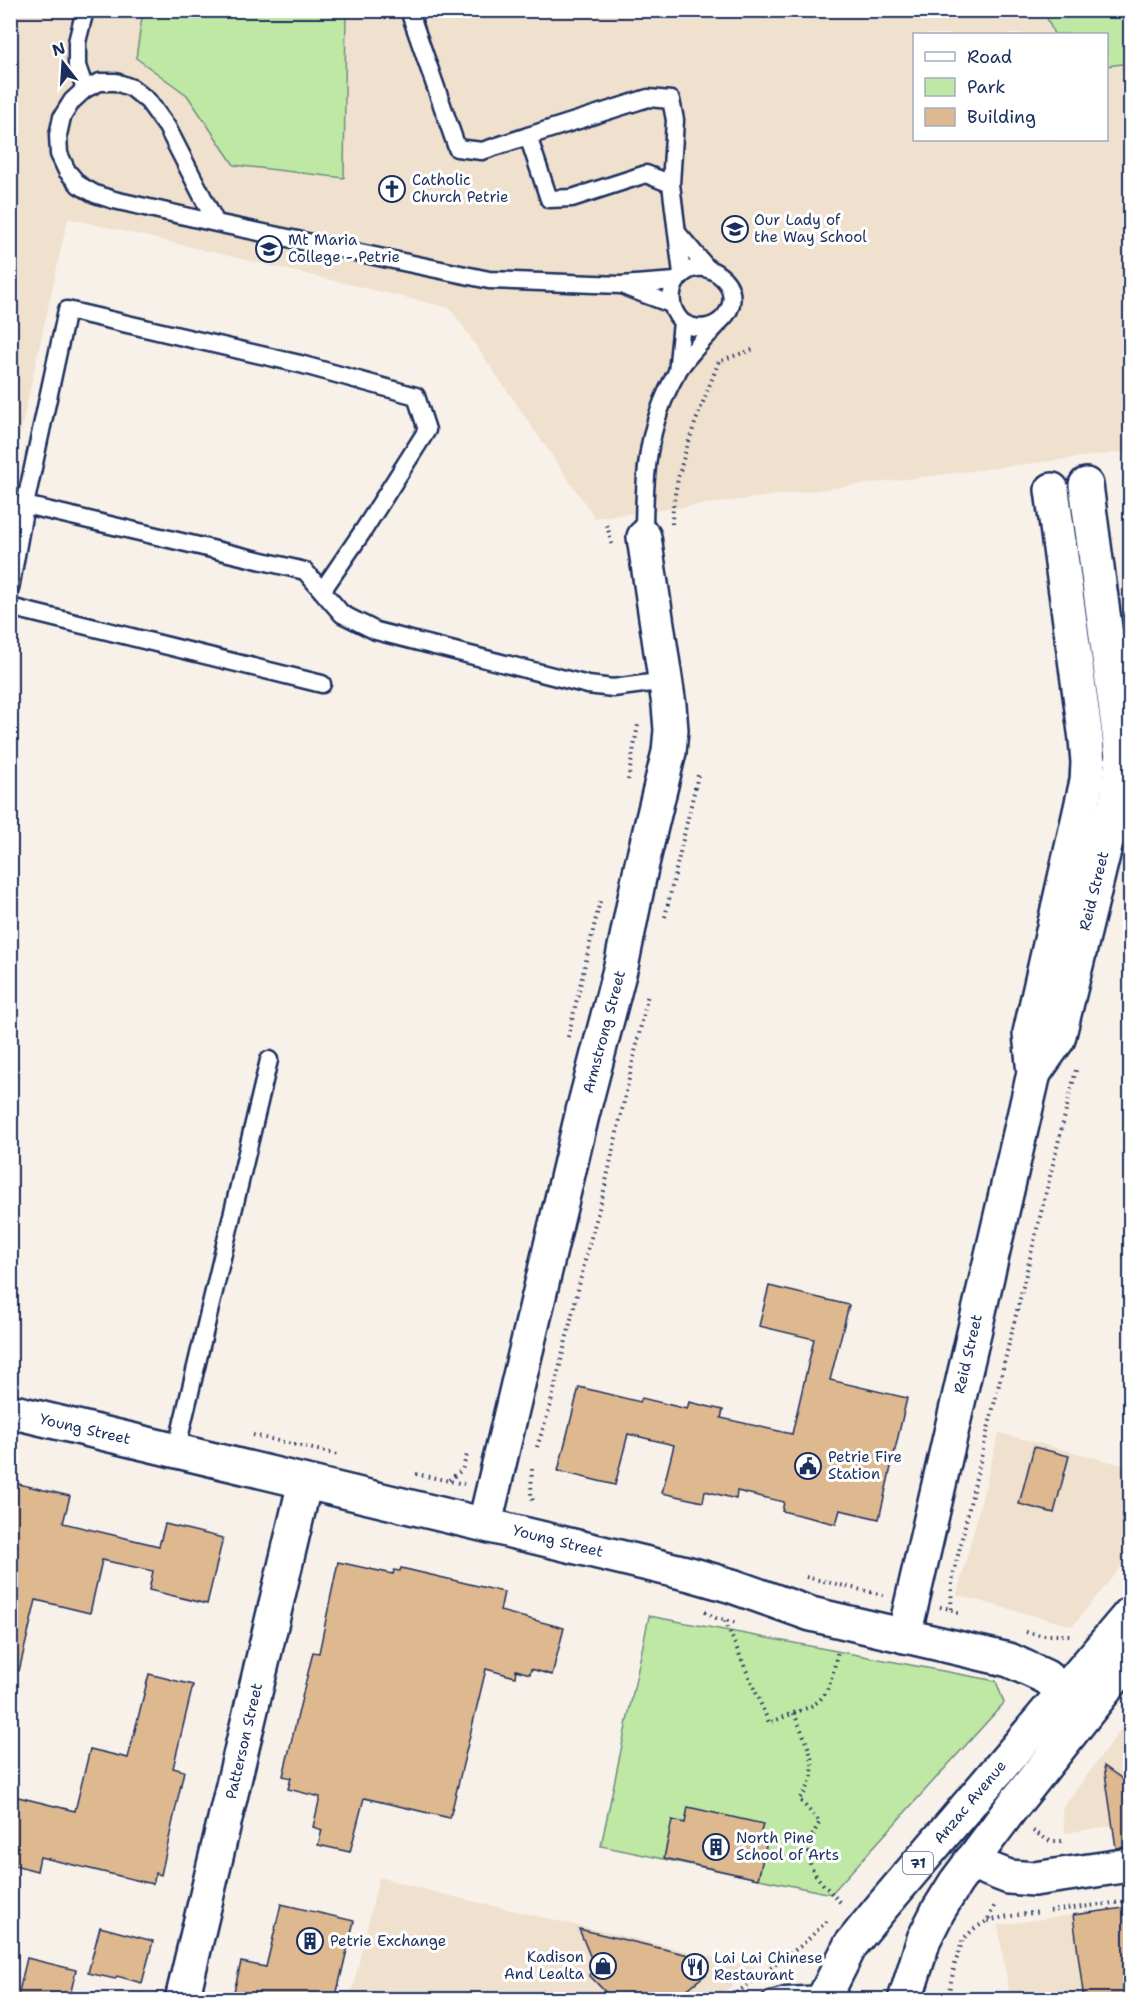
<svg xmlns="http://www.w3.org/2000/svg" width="1141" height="2010" viewBox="0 0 1141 2010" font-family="'Shantell Sans',sans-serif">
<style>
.built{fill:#f0e0ce;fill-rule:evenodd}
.green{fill:#bfe8a4;stroke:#6d8c81;stroke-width:1.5}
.building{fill:#deb88f;stroke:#1b2f5e;stroke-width:1.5}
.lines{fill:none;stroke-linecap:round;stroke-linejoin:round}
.lane-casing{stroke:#1b2f5e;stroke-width:21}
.street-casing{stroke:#1b2f5e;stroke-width:38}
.highway-casing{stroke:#1b2f5e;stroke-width:38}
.path{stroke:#1b2f5e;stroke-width:4;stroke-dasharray:1.5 4.5;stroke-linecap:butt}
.lane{stroke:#fff;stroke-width:16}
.street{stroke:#fff;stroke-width:33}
.highway{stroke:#fff;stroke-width:33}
.labels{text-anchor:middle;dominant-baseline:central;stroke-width:6;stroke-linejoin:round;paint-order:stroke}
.shield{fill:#fff;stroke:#5f6d8e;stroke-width:1.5}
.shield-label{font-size:14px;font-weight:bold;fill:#1b2f5e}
.poi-label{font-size:15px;fill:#1b2f5e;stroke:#fff;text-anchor:start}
.street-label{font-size:15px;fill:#1b2f5e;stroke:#fff}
</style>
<rect width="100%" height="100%" fill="#f8f1e9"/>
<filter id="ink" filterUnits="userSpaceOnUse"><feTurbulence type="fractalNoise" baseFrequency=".0167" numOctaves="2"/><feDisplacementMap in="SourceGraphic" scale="12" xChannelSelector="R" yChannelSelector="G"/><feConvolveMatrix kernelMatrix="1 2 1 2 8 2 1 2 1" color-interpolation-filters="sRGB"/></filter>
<g filter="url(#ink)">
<g class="built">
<path d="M11 11H1130V451L595 518 450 308 68 218 11 475ZM914 34H1106V140H914Z"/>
<polygon points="999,1433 1130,1467 1130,1555 1073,1626 957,1595"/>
<polygon points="1130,1717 1130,1823 1065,1833 1062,1809"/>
<polygon points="379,1877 442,1894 756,1967 715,1999 350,2000"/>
<polygon points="1130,1907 1130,1999 1010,1999 998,1925"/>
</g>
<g class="green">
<polygon points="143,11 346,11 344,178 234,165 187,95 136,58"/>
<polygon points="1044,11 1130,11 1130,63 1107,66 1106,34 1054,34"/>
<polygon points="649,1616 996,1681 1004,1703 831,1894 601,1846"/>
</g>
<g class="building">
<polygon points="769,1286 849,1305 830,1380 907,1398 879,1519 840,1510 836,1524 782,1511 784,1502 737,1491 736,1499 705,1491 703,1502 662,1493 674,1445 628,1434 615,1485 558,1471 579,1387 640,1402 642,1398 687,1409 689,1402 723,1410 721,1418 792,1434 814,1339 759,1326"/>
<polygon points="1034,1447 1069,1456 1054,1513 1019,1504"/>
<polygon points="10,1482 70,1496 63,1523 159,1546 165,1524 223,1538 207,1604 149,1590 153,1571 102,1560 90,1613 36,1600 19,1671 10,1670"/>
<polygon points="338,1562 393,1574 394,1570 400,1571 401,1568 504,1592 500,1611 564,1628 552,1675 531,1669 530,1674 516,1670 515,1677 486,1669 450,1818 364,1798 350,1852 318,1845 322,1830 313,1827 320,1797 288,1789 291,1778 283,1776 313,1652 319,1653"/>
<polygon points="149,1674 193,1685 173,1768 184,1771 161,1875 156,1873 153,1884 40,1857 37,1871 10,1864 10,1811 14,1796 75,1811 90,1749 128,1758"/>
<polygon points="1104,1766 1131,1785 1131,1847 1116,1848"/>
<polygon points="688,1807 763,1824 759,1840 767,1842 758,1879 664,1858 672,1820 685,1823"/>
<polygon points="281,1904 354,1921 335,2000 232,2000 241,1962 266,1967"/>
<polygon points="1131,1907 1131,2000 1084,2000 1073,1915"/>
<polygon points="100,1927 153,1941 142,1983 117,1976 115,1979 88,1973"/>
<polygon points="579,1929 693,1956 706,1974 674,2000 613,2000 590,1976 593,1963"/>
<polygon points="27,1958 76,1970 69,2000 17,2000"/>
</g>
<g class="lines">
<defs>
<g id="lane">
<polyline points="411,16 457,148 482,151 528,136"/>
<polyline points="85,89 77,66 77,42 85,10"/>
<polyline points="671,184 675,120 671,100 648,98 528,136 549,199 572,198 646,174 671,184 682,274"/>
<polyline points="216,223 167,127 148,101 132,88 116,82 100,82 85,89 72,101 62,117 58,135 59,154 67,171 79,185 95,194 114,200 216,223 489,280 621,285 676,281"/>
<polyline points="679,235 708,269"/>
<polyline points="628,288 671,304"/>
<path d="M677 373 682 322C654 293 688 252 718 274 751 297 718 344 682 322"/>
<path d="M644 537C644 478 646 427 676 374 686 356 704 340 718 324"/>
<polyline points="10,589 25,505"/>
<polyline points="322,591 363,531 427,430 416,396 300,364 67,310 25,505 305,571 342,614 376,631 588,685 613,688 666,681"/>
<polyline points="10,607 322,684"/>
<polyline points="176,1451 269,1060"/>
<polyline points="771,2000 785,1996 825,1994"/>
</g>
<g id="street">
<polyline points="1034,1073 1058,1039 1118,793 1122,756 1086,485"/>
<polyline points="10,1411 690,1574 732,1586 811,1614 1009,1660 1046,1677 1087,1710"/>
<polyline points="485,1523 582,1115 622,962 641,868 669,752 671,730 669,705 644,537"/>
<polyline points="904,1636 1034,1073 1030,1033 1087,781 1088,762 1086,739 1052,490"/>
<polyline points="970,1862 1009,1877 1034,1879 1130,1865"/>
<polyline points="182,2000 305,1482"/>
</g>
<g id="highway">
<polyline points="823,2000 850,1946 880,1909 1130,1614"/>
<polyline points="905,2000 924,1939 938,1911 956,1882 1012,1807 1130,1658"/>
</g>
</defs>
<use href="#lane" class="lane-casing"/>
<use href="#street" class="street-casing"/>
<use href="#highway" class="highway-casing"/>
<g class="path">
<path d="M672 524C673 471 700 411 719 361L755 349"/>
<polyline points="607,525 612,546"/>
<polyline points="628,780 638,725"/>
<polyline points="665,917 698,775"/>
<polyline points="568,1037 600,901"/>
<polyline points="253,1435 339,1455"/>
<polyline points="537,1447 550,1407 588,1248 603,1195 648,994"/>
<polyline points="532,1469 531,1496 533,1501"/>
<polyline points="416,1474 464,1484"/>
<polyline points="449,1480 462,1470 467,1455"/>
<polyline points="806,1577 883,1595"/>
<polyline points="940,1607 951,1609 961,1615"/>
<polyline points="951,1609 952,1581 976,1478 1076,1070"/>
<polyline points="705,1612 716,1618 737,1623"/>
<path d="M725 1621 769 1723 794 1713C806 1744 826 1771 799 1799L820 1822C795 1861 815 1876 842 1904"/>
<polyline points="1026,1632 1040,1635 1072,1635"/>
<path d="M794 1713C801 1710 809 1708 816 1703 831 1693 834 1667 838 1650"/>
<polyline points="1033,1831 1050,1841 1062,1841"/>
<polyline points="1050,1911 1130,1901"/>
<polyline points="988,1921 1004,1917 1040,1912"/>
<polyline points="727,2000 802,1945 827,1921"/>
<polyline points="947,2000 955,1964 963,1939 975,1928 987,1921 996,1903"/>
</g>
<use href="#lane" class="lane"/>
<use href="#street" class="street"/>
<use href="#highway" class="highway"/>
</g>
</g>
<defs>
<symbol id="church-ring" viewBox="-11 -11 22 22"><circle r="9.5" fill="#fff" stroke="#1b2f5e" stroke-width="1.5"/><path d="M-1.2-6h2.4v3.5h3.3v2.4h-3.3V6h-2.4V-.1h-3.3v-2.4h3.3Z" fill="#1b2f5e"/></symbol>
<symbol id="school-ring" viewBox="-11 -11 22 22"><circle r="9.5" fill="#fff" stroke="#1b2f5e" stroke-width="1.5"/><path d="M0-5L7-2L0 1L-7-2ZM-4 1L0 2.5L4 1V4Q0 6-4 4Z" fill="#1b2f5e"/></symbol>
<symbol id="civic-ring" viewBox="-11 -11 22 22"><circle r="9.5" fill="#fff" stroke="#1b2f5e" stroke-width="1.5"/><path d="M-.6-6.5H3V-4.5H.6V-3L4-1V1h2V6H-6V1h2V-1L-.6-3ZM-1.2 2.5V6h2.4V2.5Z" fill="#1b2f5e"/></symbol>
<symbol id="building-ring" viewBox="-11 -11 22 22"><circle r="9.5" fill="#fff" stroke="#1b2f5e" stroke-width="1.5"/><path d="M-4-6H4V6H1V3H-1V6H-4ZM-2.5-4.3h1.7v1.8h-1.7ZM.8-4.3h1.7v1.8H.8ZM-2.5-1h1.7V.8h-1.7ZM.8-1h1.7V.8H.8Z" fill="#1b2f5e"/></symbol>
<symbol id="shop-ring" viewBox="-11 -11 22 22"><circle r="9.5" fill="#fff" stroke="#1b2f5e" stroke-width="1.5"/><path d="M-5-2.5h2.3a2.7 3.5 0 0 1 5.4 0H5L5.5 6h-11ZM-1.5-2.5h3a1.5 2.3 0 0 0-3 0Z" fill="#1b2f5e"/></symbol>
<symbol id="restaurant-ring" viewBox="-11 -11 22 22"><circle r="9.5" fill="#fff" stroke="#1b2f5e" stroke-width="1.5"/><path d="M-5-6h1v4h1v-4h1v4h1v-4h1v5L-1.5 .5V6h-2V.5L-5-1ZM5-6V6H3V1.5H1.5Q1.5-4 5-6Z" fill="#1b2f5e"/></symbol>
</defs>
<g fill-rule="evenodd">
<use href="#church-ring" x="377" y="174" width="30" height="30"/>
<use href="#school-ring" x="720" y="214" width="30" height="30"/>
<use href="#school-ring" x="254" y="234" width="30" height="30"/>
<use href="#civic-ring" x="793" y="1451" width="30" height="30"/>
<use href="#building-ring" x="701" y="1832" width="30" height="30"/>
<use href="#building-ring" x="295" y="1926" width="30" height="30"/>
<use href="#shop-ring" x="588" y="1951" width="30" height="30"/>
<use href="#restaurant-ring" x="680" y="1952" width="30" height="30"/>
</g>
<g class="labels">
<rect class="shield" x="903" y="1852" width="30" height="22" rx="4.5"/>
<g class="shield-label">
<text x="918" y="1863">71</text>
</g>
<g class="poi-label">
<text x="412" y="180">Catholic<tspan x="412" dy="17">Church Petrie</tspan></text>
<text x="754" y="220">Our Lady of<tspan x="754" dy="17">the Way School</tspan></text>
<text x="288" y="240">Mt Maria<tspan x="288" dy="17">College - Petrie</tspan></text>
<text x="828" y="1457">Petrie Fire<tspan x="828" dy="17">Station</tspan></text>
<text x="736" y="1838">North Pine<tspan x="736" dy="17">School of Arts</tspan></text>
<text x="330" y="1941">Petrie Exchange</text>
<text x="584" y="1957" text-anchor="end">Kadison<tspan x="584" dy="17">And Lealta</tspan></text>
<text x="714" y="1958">Lai Lai Chinese<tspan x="714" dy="17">Restaurant</tspan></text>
</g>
<g class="street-label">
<text transform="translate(1094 891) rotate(-76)">Reid Street</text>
<text transform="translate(604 1032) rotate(-75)">Armstrong Street</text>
<text transform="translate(968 1354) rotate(-77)">Reid Street</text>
<text transform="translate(85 1429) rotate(13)">Young Street</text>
<text transform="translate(558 1541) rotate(14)">Young Street</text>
<text transform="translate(244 1741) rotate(-77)">Patterson Street</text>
<text transform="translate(970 1802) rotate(-50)">Anzac Avenue</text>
</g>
</g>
<rect width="1141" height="2010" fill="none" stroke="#fff" stroke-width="36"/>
<rect x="18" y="18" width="1105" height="1974" fill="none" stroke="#1b2f5e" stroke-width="2" filter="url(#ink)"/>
<rect x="913" y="33" width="195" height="108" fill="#ffffff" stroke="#a4acbf" stroke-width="1.5"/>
<rect x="925" y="52" width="30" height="9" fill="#ffffff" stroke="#a4acbf" stroke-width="1.5"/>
<text x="967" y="63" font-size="18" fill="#1b2f5e">Road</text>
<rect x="925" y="78" width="30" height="18" fill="#bfe8a4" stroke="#a4acbf" stroke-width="1.5"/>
<text x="967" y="93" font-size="18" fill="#1b2f5e">Park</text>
<rect x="925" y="108" width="30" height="18" fill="#deb88f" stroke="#a4acbf" stroke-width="1.5"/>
<text x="967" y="123" font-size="18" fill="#1b2f5e">Building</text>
<g transform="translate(63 63) rotate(343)" stroke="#ffffff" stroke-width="4.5" paint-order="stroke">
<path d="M0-4.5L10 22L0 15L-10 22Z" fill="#1b2f5e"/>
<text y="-9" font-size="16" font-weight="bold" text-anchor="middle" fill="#1b2f5e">N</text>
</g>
</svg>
